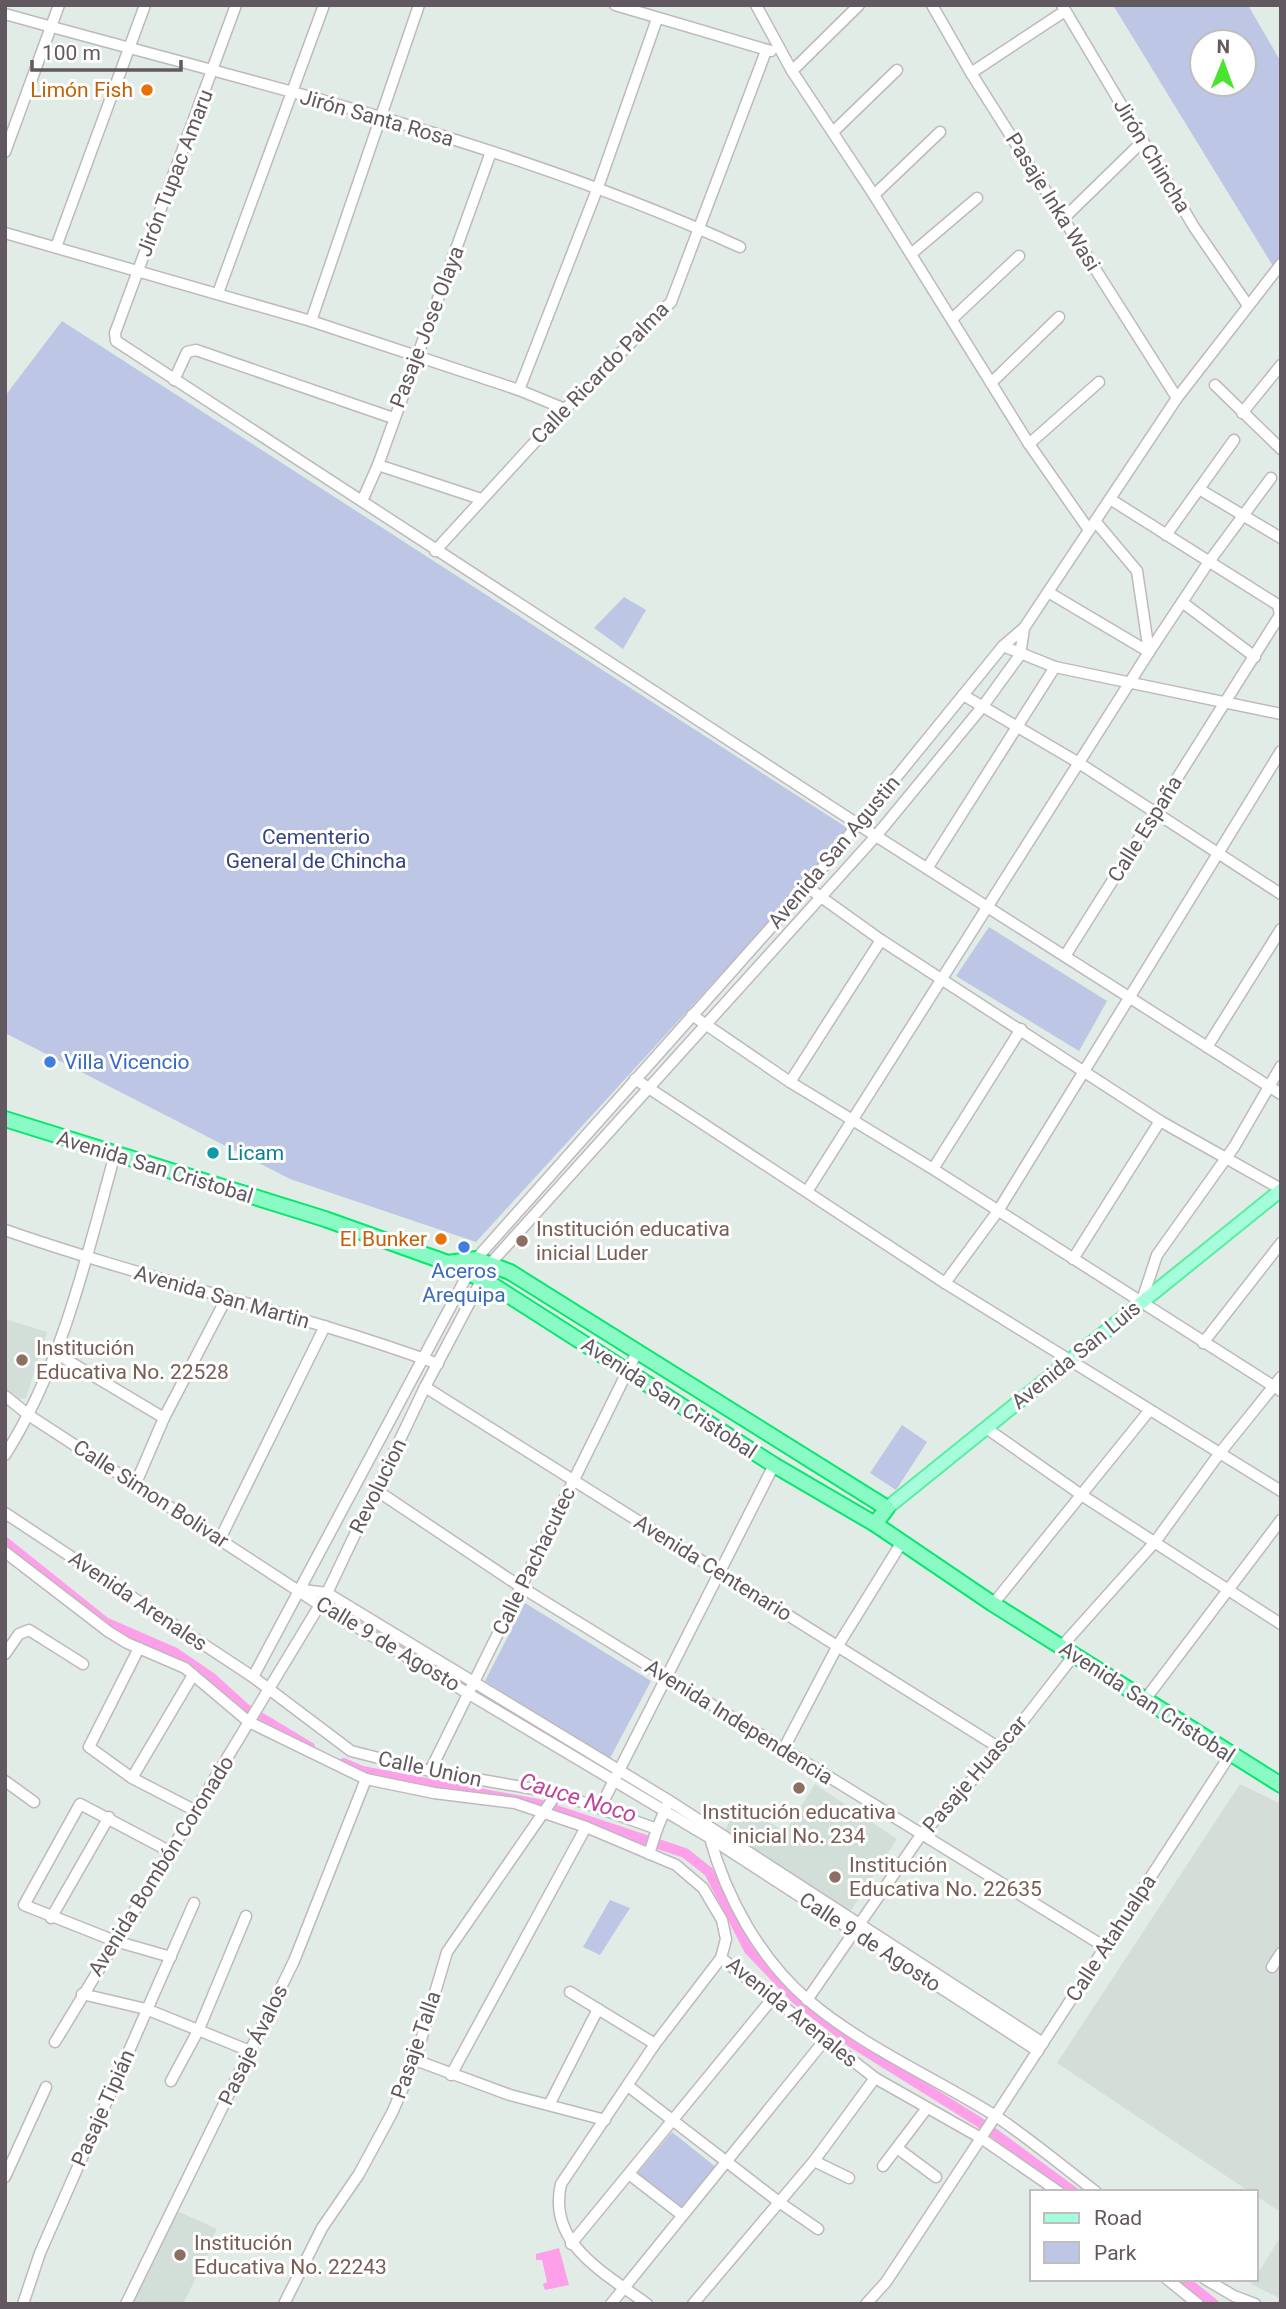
<svg xmlns="http://www.w3.org/2000/svg" width="1286" height="2309" viewBox="0 0 1286 2309" font-family="Roboto,sans-serif">
<style>
.industrial{fill:#d5ddd9}
.education{fill:#d2ded8}
.green{fill:#bdc6e4;fill-rule:evenodd}
.water{fill:#fda0e9}
.lines{fill:none;stroke-linecap:round;stroke-linejoin:round}
.canal{stroke:#fda0e9;stroke-width:10}
.minor-casing{stroke:#bfb8bd;stroke-width:13}
.major-casing{stroke:#58eda2;stroke-width:16}
.highway-casing{stroke:#06e76d;stroke-width:18}
.minor{stroke:#fff;stroke-width:10}
.major{stroke:#a5fddb;stroke-width:12}
.highway{stroke:#8afac4;stroke-width:14}
.food-dot{fill:#e8710a;stroke:#fff;stroke-width:2.5}
.shop-dot{fill:#3f7fe0;stroke:#fff;stroke-width:2.5}
.culture-dot{fill:#0f9aa8;stroke:#fff;stroke-width:2.5}
.education-dot{fill:#8d6e63;stroke:#fff;stroke-width:2.5}
.labels{text-anchor:middle;dominant-baseline:central;stroke-width:6;stroke-linejoin:round;paint-order:stroke}
.food-label{font-size:21px;fill:#c56008;stroke:#fff;text-anchor:end}
.street-label{font-size:21px;fill:#61595f;stroke:#fff}
.park-label{font-size:21px;fill:#364483;stroke:#fff}
.shop-label{font-size:21px;fill:#366cbe;stroke:#fff;text-anchor:start}
.culture-label{font-size:21px;fill:#0d838f;stroke:#fff;text-anchor:start}
.education-label{font-size:21px;fill:#785e54;stroke:#fff;text-anchor:start}
.water-label{font-size:23px;font-style:italic;fill:#bf449c;stroke:#fff}
</style>
<rect width="100%" height="100%" fill="#e1ece7"/>
<g class="industrial">
<polygon points="1240,1784 1281,1804 1281,2212 1256,2196 1256,2192 1250,2192 1057,2063"/>
<polygon points="1281,2236 1281,2299 1251,2284"/>
</g>
<g class="education">
<polygon points="5,1319 47,1332 26,1398 19,1399 5,1388"/>
<polygon points="815,1784 897,1839 850,1912 724,1831 740,1804 785,1832"/>
<polygon points="175,2210 217,2229 213,2236 216,2238 183,2304 129,2304"/>
</g>
<g class="green">
<path d="M1113 5H1248L1281 62V265L1276 271ZM1202 42H1244V84H1202Z"/>
<polygon points="62,321 852,831 476,1242 290,1179 5,1033 5,396"/>
<polygon points="624,597 646,610 623,649 594,628"/>
<polygon points="989,927 1107,1001 1079,1051 956,976"/>
<polygon points="902,1425 927,1442 896,1490 870,1473"/>
<polygon points="525,1603 651,1681 609,1760 485,1681"/>
<polygon points="610,1900 630,1908 600,1955 583,1947"/>
<polygon points="672,2132 717,2168 682,2212 636,2175"/>
</g>
<polygon class="water" points="559,2248 569,2285 545,2290 543,2284 547,2282 542,2260 536,2260 536,2254"/>
<g class="lines">
<g class="canal">
<polyline points="5,1542 105,1622 174,1652 212,1678 245,1708 310,1747"/>
<polyline points="344,1763 362,1771 538,1804 685,1853 709,1872 749,1950 796,1999 851,2042 979,2122 1074,2192"/>
<polyline points="1183,2279 1214,2304"/>
</g>
<defs>
<g id="minor">
<polyline points="236,5 115,333 116,341 876,836 1281,1094"/>
<polyline points="615,5 771,51"/>
<polyline points="756,5 792,71 874,195 1029,444 1089,530"/>
<polyline points="932,5 971,73 1177,398"/>
<polyline points="1062,5 1194,227 1247,304"/>
<path d="M5 14C252 83 506 140 740 247"/>
<polyline points="792,71 859,5"/>
<polyline points="971,73 1065,11"/>
<polyline points="833,132 897,70"/>
<polyline points="5,152 59,5"/>
<polyline points="874,195 940,132"/>
<polyline points="1064,218 1143,141"/>
<polyline points="5,233 311,321 519,390 565,409"/>
<polyline points="56,247 145,5"/>
<polyline points="911,254 977,198"/>
<polyline points="218,293 324,5"/>
<polyline points="952,319 1019,256"/>
<polyline points="311,321 419,5"/>
<polyline points="174,380 187,352 196,350 393,418"/>
<polyline points="991,383 1059,317"/>
<polyline points="1215,385 1281,449"/>
<polyline points="519,390 598,187 657,19"/>
<polyline points="1242,413 1281,365"/>
<polyline points="1029,444 1099,382"/>
<polyline points="378,465 481,499"/>
<polyline points="1199,489 1281,538"/>
<polyline points="362,501 378,465 491,152"/>
<polyline points="1166,535 1234,440"/>
<polyline points="435,551 565,409 671,302 766,51"/>
<polyline points="1048,592 1149,652 1137,571 1095,521"/>
<polyline points="1182,602 1255,657"/>
<polyline points="1003,646 1055,667 1281,714"/>
<polyline points="963,695 1079,763 1281,894"/>
<polyline points="928,867 1055,667"/>
<polyline points="807,887 881,940 1160,1121 1281,1189"/>
<polyline points="1065,956 1280,615 1278,605 1110,499"/>
<polyline points="692,1015 790,1082 933,1169 1281,1391"/>
<polyline points="1207,1047 1281,929"/>
<polyline points="635,1079 945,1283 1281,1491"/>
<polyline points="790,1082 881,940"/>
<polyline points="933,1169 1021,1029"/>
<polyline points="808,1190 1149,652 1208,563 1271,478"/>
<path d="M5 1230C148 1280 296 1312 438 1364"/>
<polyline points="1073,1259 1160,1121"/>
<polyline points="945,1283 998,1211 1281,751"/>
<polyline points="1141,1303 1157,1255 1234,1147 1281,1066"/>
<polyline points="1203,1343 1281,1243"/>
<polyline points="57,1354 164,1418"/>
<polyline points="425,1387 1001,1749"/>
<polyline points="5,1396 30,1416 320,1605 710,1838 1038,2051"/>
<polyline points="986,1428 1083,1496 1281,1624"/>
<path d="M5 1455C63 1364 86 1258 115 1154"/>
<polyline points="136,1483 164,1418 227,1297"/>
<polyline points="376,1490 521,1587 1105,1947"/>
<polyline points="5,1513 253,1677 351,1751 430,1771 557,1793 657,1829 667,1805"/>
<polyline points="220,1539 325,1326"/>
<polyline points="5,1552 109,1632 127,1643 185,1668 249,1722 366,1779 434,1793 515,1803 586,1827 676,1865 703,1888 722,1920 726,1939 721,1958 875,2078 981,2138 1059,2192"/>
<polyline points="303,1590 327,1593 668,1800 1043,2043"/>
<polyline points="993,1604 1149,1411"/>
<polyline points="1061,1647 1155,1542 1219,1454 1281,1377"/>
<polyline points="139,1648 89,1747 132,1778 196,1811"/>
<polyline points="5,1654 19,1634 29,1630 83,1664"/>
<polyline points="253,1677 476,1259 807,887 1003,646 1024,628 1177,398 1281,264"/>
<polyline points="1144,1701 1281,1520"/>
<polyline points="783,1750 837,1647 902,1542"/>
<polyline points="430,1771 638,1350"/>
<polyline points="132,1778 193,1675"/>
<polyline points="5,1781 34,1802"/>
<polyline points="600,1808 774,1465"/>
<path d="M710 1838C726 1897 760 1959 808 2000 862 2046 933 2077 994 2115 1029 2138 1062 2166 1096 2192"/>
<polyline points="649,1854 657,1829"/>
<polyline points="51,1918 109,1817"/>
<polyline points="171,1957 115,1941 24,1905 80,1804 171,1852"/>
<polyline points="1272,1967 1281,1953"/>
<polyline points="570,1992 655,2044"/>
<polyline points="82,1994 146,2009 250,2051"/>
<polyline points="807,2000 921,1835 1001,1749 1075,1654"/>
<polyline points="55,2042 327,1593 425,1387 490,1264 876,836 983,706 1020,655 1024,628"/>
<polyline points="415,2060 510,2095 605,2120"/>
<polyline points="451,2075 586,1827"/>
<polyline points="171,2081 199,2029 246,1916"/>
<polyline points="628,2086 779,2202 818,2229"/>
<polyline points="549,2105 598,2009"/>
<polyline points="897,2148 936,2177"/>
<polyline points="814,2161 849,2178"/>
<polyline points="883,2166 927,2108"/>
<polyline points="629,2174 682,2215"/>
<polyline points="5,2177 46,2087"/>
<polyline points="571,2244 772,1999"/>
<polyline points="1167,2279 1198,2304"/>
<polyline points="1205,2279 1234,2296 1255,2304"/>
<polyline points="23,2304 40,2253 194,1903"/>
<polyline points="126,2304 294,1961 366,1779"/>
<polyline points="284,2304 322,2228 359,2174 392,2113 415,2060 447,1952 557,1793"/>
<polyline points="611,2304 824,2041"/>
<path d="M647 2304C605 2273 547 2244 561 2184L655 2044 721 1958"/>
<polyline points="693,2304 814,2161 875,2078"/>
<polyline points="866,2304 886,2282 981,2138 1230,1755"/>
</g>
<polyline id="major" points="887,1508 1281,1190"/>
<g id="highway">
<polyline points="5,1119 325,1219 448,1263 491,1284 774,1465 875,1524 993,1604 1281,1785"/>
<polyline points="448,1263 476,1259 510,1272 887,1508 875,1524"/>
</g>
</defs>
<use href="#minor" class="minor-casing"/>
<use href="#major" class="major-casing"/>
<use href="#highway" class="highway-casing"/>
<use href="#minor" class="minor"/>
<use href="#major" class="major"/>
<use href="#highway" class="highway"/>
</g>
<g class="food-dot">
<circle cx="147" cy="90" r="7"/>
<circle cx="441" cy="1239" r="7"/>
</g>
<g class="shop-dot">
<circle cx="50" cy="1062" r="7"/>
<circle cx="464" cy="1247" r="7"/>
</g>
<circle class="culture-dot" cx="213" cy="1153" r="7"/>
<g class="education-dot">
<circle cx="522" cy="1241" r="7"/>
<circle cx="22" cy="1360" r="7"/>
<circle cx="799" cy="1788" r="7"/>
<circle cx="835" cy="1877" r="7"/>
<circle cx="180" cy="2255" r="7"/>
</g>
<g class="labels">
<g class="food-label">
<text x="133" y="90">Limón Fish</text>
<text x="427" y="1239">El Bunker</text>
</g>
<g class="street-label">
<text transform="translate(377 118) rotate(16)">Jirón Santa Rosa</text>
<text transform="translate(1152 156) rotate(59)">Jirón Chincha</text>
<text transform="translate(175 173) rotate(-69)">Jirón Tupac Amaru</text>
<text transform="translate(1053 202) rotate(58)">Pasaje Inka Wasi</text>
<text transform="translate(427 327) rotate(-69)">Pasaje Jose Olaya</text>
<text transform="translate(600 373) rotate(-46)">Calle Ricardo Palma</text>
<text transform="translate(1145 829) rotate(-58)">Calle España</text>
<text transform="translate(834 852) rotate(-50)">Avenida San Agustin</text>
<text transform="translate(155 1167) rotate(17)">Avenida San Cristobal</text>
<text transform="translate(222 1297) rotate(16)">Avenida San Martin</text>
<text transform="translate(1076 1355) rotate(-39)">Avenida San Luis</text>
<text transform="translate(669 1398) rotate(33)">Avenida San Cristobal</text>
<text transform="translate(378 1486) rotate(-64)">Revolucion</text>
<text transform="translate(151 1494) rotate(33)">Calle Simon Bolivar</text>
<text transform="translate(534 1561) rotate(-64)">Calle Pachacutec</text>
<text transform="translate(713 1568) rotate(32)">Avenida Centenario</text>
<text transform="translate(138 1601) rotate(34)">Avenida Arenales</text>
<text transform="translate(388 1644) rotate(31)">Calle 9 de Agosto</text>
<text transform="translate(1147 1702) rotate(33)">Avenida San Cristobal</text>
<text transform="translate(739 1722) rotate(32)">Avenida Independencia</text>
<text transform="translate(430 1769) rotate(12)">Calle Union</text>
<text transform="translate(975 1774) rotate(-49)">Pasaje Huascar</text>
<text transform="translate(161 1866) rotate(-58)">Avenida Bombón Coronado</text>
<text transform="translate(1111 1938) rotate(-57)">Calle Atahualpa</text>
<text transform="translate(870 1942) rotate(33)">Calle 9 de Agosto</text>
<text transform="translate(792 2012) rotate(39)">Avenida Arenales</text>
<text transform="translate(253 2045) rotate(-64)">Pasaje Ávalos</text>
<text transform="translate(416 2045) rotate(-71)">Pasaje Talla</text>
<text transform="translate(103 2108) rotate(-66)">Pasaje Tipián</text>
</g>
<g class="park-label">
<text x="316" y="837">Cementerio<tspan x="316" dy="24">General de Chincha</tspan></text>
</g>
<g class="shop-label">
<text x="64" y="1062">Villa Vicencio</text>
<text x="464" y="1271" text-anchor="middle">Aceros<tspan x="464" dy="24">Arequipa</tspan></text>
</g>
<g class="culture-label">
<text x="227" y="1153">Licam</text>
</g>
<g class="education-label">
<text x="536" y="1229">Institución educativa<tspan x="536" dy="24">inicial Luder</tspan></text>
<text x="36" y="1348">Institución<tspan x="36" dy="24">Educativa No. 22528</tspan></text>
<text x="799" y="1812" text-anchor="middle">Institución educativa<tspan x="799" dy="24">inicial No. 234</tspan></text>
<text x="849" y="1865">Institución<tspan x="849" dy="24">Educativa No. 22635</tspan></text>
<text x="194" y="2243">Institución<tspan x="194" dy="24">Educativa No. 22243</tspan></text>
</g>
<g class="water-label">
<text transform="translate(578 1798) rotate(17)">Cauce Noco</text>
</g>
</g>
<rect width="1286" height="2309" fill="none" stroke="#61595f" stroke-width="14"/>
<rect x="1030" y="2190" width="228" height="91" fill="#ffffff" stroke="#c0bdbf" stroke-width="2"/>
<rect x="1044" y="2213" width="35" height="10" fill="#a5fddb" stroke="#c0bdbf" stroke-width="2"/>
<text x="1094" y="2225" font-size="21" fill="#61595f">Road</text>
<rect x="1044" y="2242" width="35" height="21" fill="#bdc6e4" stroke="#c0bdbf" stroke-width="2"/>
<text x="1094" y="2260" font-size="21" fill="#61595f">Park</text>
<g transform="translate(1223 63) rotate(1)"><circle r="33" fill="#ffffff" stroke="#c0bdbf" stroke-width="2"/>
<path d="M0-5L12 26L0 18L-12 26Z" fill="#49e42e"/>
<text y="-10" font-size="19" font-weight="bold" text-anchor="middle" fill="#61595f">N</text>
</g>
<path d="M32 60v10h149v-10" fill="none" stroke="#61595f" stroke-width="3.5"/>
<text x="42" y="60" font-size="21" fill="#61595f" stroke="#ffffff" stroke-width="5" paint-order="stroke">100 m</text>
</svg>
